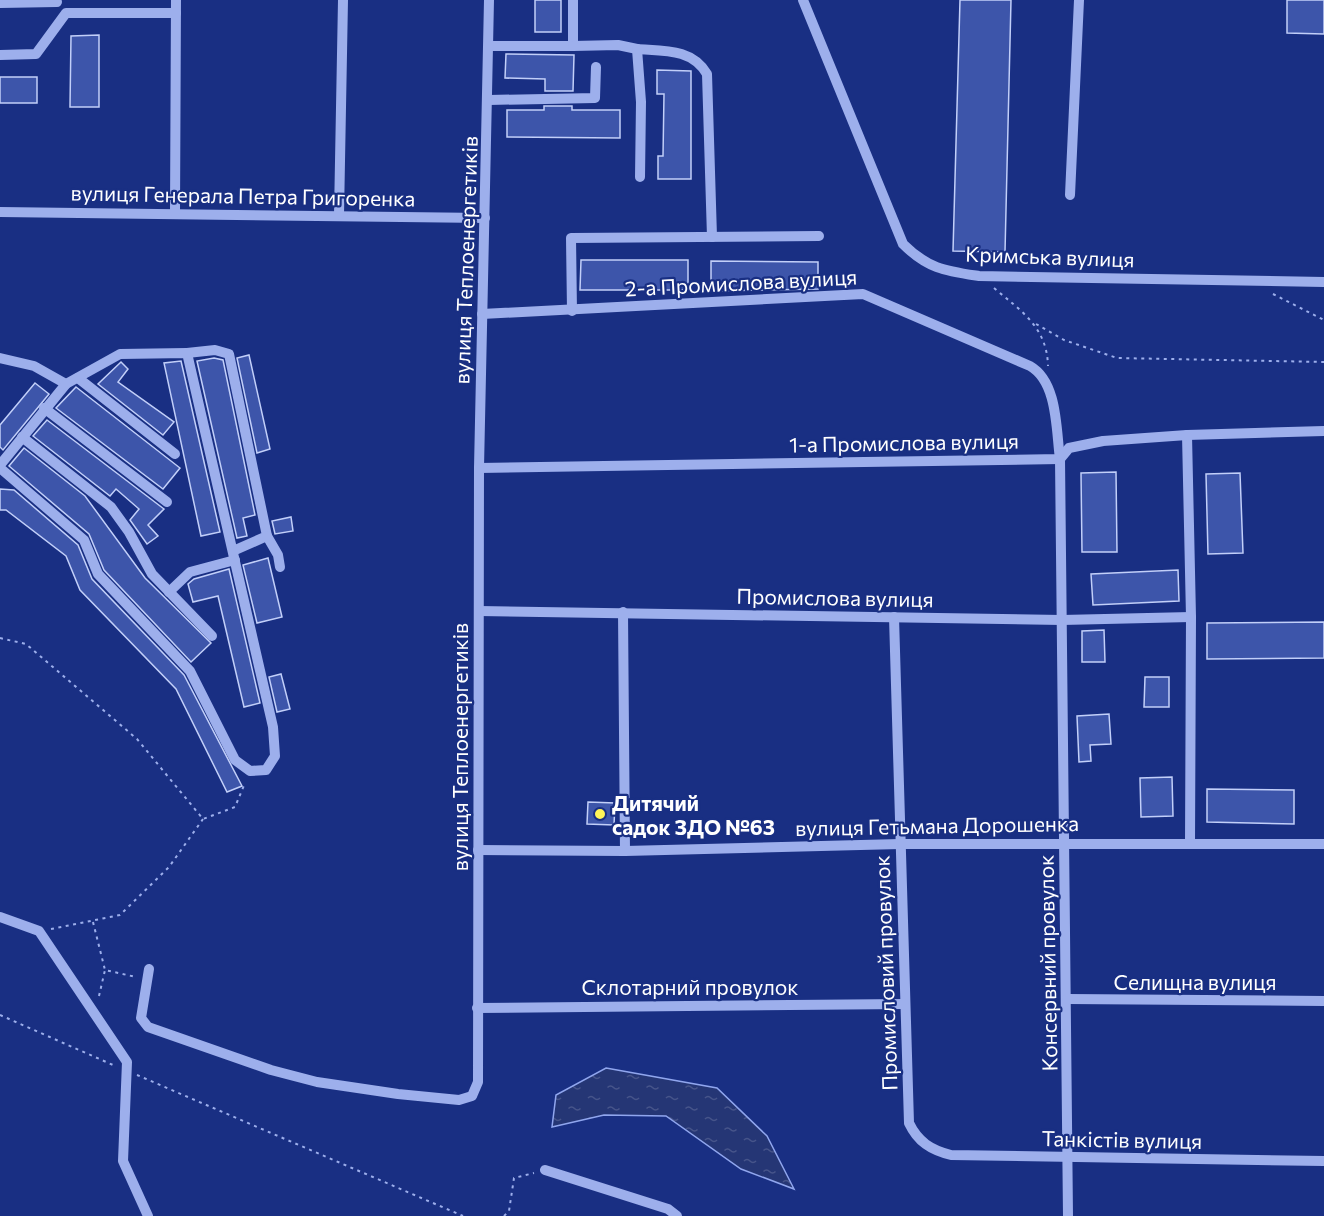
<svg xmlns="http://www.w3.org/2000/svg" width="1324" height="1216" viewBox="0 0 1324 1216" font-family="Commissioner,sans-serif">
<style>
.water{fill:url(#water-ripples);stroke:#90a6ee;stroke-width:1.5}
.building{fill:#3d55aa;stroke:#c2cff9;stroke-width:1.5}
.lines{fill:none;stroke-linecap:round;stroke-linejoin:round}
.path{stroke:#9dafec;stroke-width:2;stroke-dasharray:3 4.5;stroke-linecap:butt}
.minor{stroke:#9dafec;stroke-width:10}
.poi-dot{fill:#fff458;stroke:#192f83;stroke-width:2}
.labels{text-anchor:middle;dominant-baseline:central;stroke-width:4.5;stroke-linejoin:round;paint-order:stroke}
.street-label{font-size:21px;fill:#fff;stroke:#192f83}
.poi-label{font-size:21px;font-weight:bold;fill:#fff;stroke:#192f83;text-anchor:start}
</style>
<defs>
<pattern id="water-ripples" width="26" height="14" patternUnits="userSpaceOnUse" patternTransform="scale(1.5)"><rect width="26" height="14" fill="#253675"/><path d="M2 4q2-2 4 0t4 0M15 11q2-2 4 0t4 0" fill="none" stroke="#46548a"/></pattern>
</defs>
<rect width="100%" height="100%" fill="#192f83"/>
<polygon class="water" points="606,1068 717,1088 767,1136 794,1189 741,1169 666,1116 604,1115 552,1127 556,1095"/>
<g class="building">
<rect x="535" y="0" width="26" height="32"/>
<polygon points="960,0 1011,0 1005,252 953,251"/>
<polygon points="1287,0 1324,0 1324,34 1287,33"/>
<polygon points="99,35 99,107 70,107 71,36"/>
<polygon points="506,54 574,55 573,91 545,91 545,79 505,78"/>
<polygon points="657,70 691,71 691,179 658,179 658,156 663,156 664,94 657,94"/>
<rect x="0" y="77" width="37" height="26"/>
<polygon points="544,106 572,106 572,110 620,110 620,138 507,137 507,110 544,110"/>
<polygon points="581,260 688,260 688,290 580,290"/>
<polygon points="711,261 818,262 818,289 711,291"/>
<polygon points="249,355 270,449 257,453 237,358"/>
<polygon points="214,358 223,360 255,515 243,518 247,536 237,538 197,361"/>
<polygon points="181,361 220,532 201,536 164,363"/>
<polygon points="121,362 128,369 118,382 174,422 163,435 98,384"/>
<polygon points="35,383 49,394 3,450 0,447 0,425"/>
<polygon points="76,387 180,468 163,489 56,408"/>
<polygon points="47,420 164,509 148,525 158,536 147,544 130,520 139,509 116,489 110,496 33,436"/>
<polygon points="24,448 85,496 145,578 211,643 191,662 104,570 89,534 9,466"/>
<polygon points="1116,472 1117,552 1082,552 1081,473"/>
<polygon points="1240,473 1243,553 1208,554 1206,474"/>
<polygon points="0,489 14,490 78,545 92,579 184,675 242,786 227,792 176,689 80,590 66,556 6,510 0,510"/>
<polygon points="291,517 293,531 275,534 272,521"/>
<polygon points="268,558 282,617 257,623 243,565"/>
<polygon points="229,569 260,703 244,707 218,596 193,602 188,584 194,579"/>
<polygon points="1178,570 1179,601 1093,605 1091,574"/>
<polygon points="1324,622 1324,658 1207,659 1207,623"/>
<polygon points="1104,630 1105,662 1082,662 1082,631"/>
<polygon points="281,674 290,709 277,712 269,677"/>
<polygon points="1145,677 1169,677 1169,707 1144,707"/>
<polygon points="1109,714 1111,744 1090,745 1091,761 1079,762 1077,716"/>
<polygon points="1172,777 1173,816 1141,817 1140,778"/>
<polygon points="1207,789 1294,790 1294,824 1207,822"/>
<polygon points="588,802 615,803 614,825 587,824"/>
</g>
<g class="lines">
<g class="path">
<path d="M994 288C1021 311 1047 327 1048 366"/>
<polyline points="1273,294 1324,320"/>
<polyline points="1036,324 1064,340 1117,358 1324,362"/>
<polyline points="0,638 26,644 137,739 203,819 235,807 245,783"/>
<polyline points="93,922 105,970 136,977"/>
<polyline points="51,929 120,915 169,867 203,819"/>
<polyline points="99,996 105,970"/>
<polyline points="0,1015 113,1065"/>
<polyline points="137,1075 463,1216"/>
<polyline points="504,1216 509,1211 514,1178 534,1173"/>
</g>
<g class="minor">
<path d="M803 0 903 244C928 269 946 271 979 276L1324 282"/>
<polyline points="0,3 57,2"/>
<polyline points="489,46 573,46 573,0"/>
<polyline points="573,46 618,45 637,49 641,102 640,177"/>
<path d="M637 49C663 51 692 48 707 74L712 237"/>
<polyline points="0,55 36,54 66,13 176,13"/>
<polyline points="489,100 595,98 596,67"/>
<polyline points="1070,195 1079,0"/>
<polyline points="0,212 485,218"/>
<polyline points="175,212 176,0"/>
<polyline points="339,215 343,0"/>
<polyline points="572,311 571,238 819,236"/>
<path d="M482 314 863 294 1030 366C1058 382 1056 430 1060 459L1068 1216"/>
<polyline points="187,353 215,350 229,354 267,536 233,551"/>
<polyline points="0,358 34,366 66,384"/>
<polyline points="78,378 175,454"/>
<polyline points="44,408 167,502"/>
<polyline points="1187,435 1191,617 1190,843"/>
<polyline points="22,437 111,507 129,532 152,574 212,636"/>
<polyline points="0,465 66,384 120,354 187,353 273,727 275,756 266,770 250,771 235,760 190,671 98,574 84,540 0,468"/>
<polyline points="479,468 1060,459 1069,448 1103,441 1187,435 1324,431"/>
<polyline points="267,536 278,555 280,567"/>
<polyline points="169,592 190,572 235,560"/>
<polyline points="479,611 1062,620 1191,617"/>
<polyline points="623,612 625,851"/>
<path d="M894 617 909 1123C918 1142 931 1150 951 1155L1324 1161"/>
<polyline points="478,850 625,851 900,844 1324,844"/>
<polyline points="0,917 39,931 127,1062 123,1161 148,1216"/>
<polyline points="149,969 141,1018 148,1027 271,1070 317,1082 398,1094 459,1100 472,1096 478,1082 479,468 489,0"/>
<polyline points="1067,999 1324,1001"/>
<polyline points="477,1008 904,1004"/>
<polyline points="545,1170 668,1209 677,1216"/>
</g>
</g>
<circle class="poi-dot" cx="600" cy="814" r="6"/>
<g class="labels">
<g class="street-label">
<text transform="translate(243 195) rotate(1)">вулиця Генерала Петра Григоренка</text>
<text transform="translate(1050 256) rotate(2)">Кримська вулиця</text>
<text transform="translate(465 260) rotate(-88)">вулиця Теплоенергетиків</text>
<text transform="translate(741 282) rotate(-3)">2-а Промислова вулиця</text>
<text transform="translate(904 442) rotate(-1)">1-а Промислова вулиця</text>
<text transform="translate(835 597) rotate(1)">Промислова вулиця</text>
<text transform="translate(459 747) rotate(-90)">вулиця Теплоенергетиків</text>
<text transform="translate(937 825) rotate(-1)">вулиця Гетьмана Дорошенка</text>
<text transform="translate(1047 963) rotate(-91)">Консервний провулок</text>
<text transform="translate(885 973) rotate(-92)">Промисловий провулок</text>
<text x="1195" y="981">Селищна вулиця</text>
<text x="690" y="986">Склотарний провулок</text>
<text transform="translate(1122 1139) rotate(1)">Танкістів вулиця</text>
</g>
<g class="poi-label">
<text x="612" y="802">Дитячий<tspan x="612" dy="24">садок ЗДО №63</tspan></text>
</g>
</g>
</svg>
